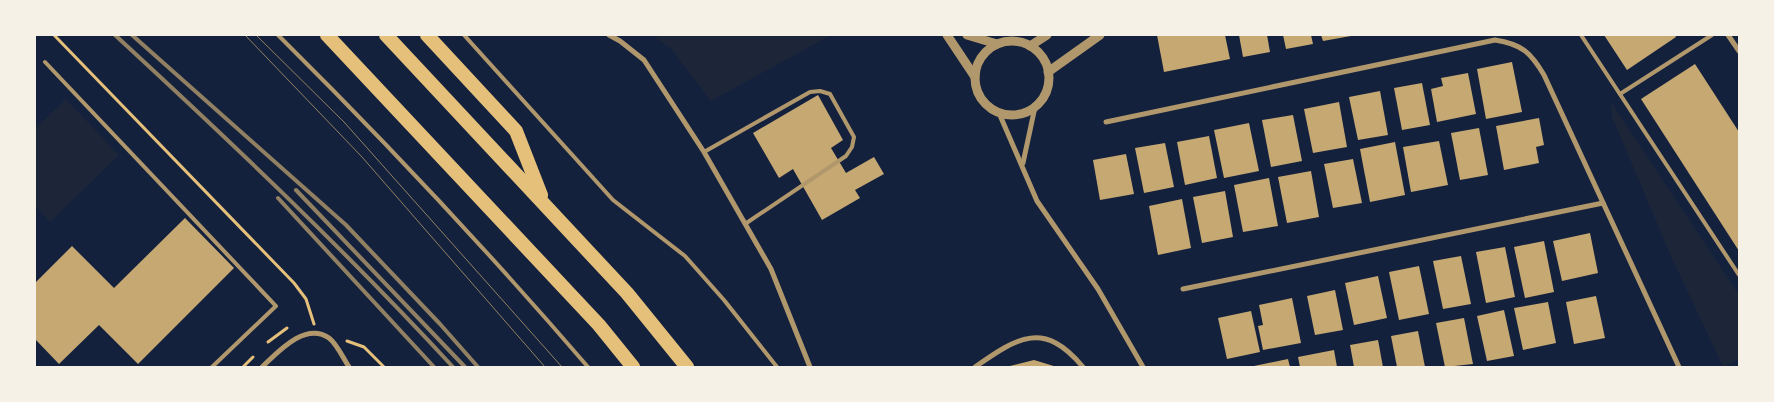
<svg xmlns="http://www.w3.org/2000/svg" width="1774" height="402" viewBox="0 0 1774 402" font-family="'Archivo Narrow',sans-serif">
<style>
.green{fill:#1d2539}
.building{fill:#c6a872}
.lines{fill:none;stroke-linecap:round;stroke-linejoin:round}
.path{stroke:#e5c07b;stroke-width:3}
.service{stroke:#b1986c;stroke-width:4}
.minor{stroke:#b1986c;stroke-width:5}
.tertiary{stroke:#b1986c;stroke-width:9}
.trunk{stroke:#e5c07b;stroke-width:14}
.tram{stroke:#918062;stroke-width:1}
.rail{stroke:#918062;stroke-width:4}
</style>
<rect width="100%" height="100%" fill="#14213d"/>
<g class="green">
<polygon points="652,35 831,35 711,101 671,49"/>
<polygon points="66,99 119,155 50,222 35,206 35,129"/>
<polygon points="1611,102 1739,295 1739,359 1723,367 1671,256 1612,117"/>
</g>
<g class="building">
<polygon points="1157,35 1225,35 1230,59 1164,72"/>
<polygon points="1239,35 1267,35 1270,52 1243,57"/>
<polygon points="1283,35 1311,35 1313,44 1286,49"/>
<polygon points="1321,35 1351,35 1351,36 1323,41"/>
<polygon points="1604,35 1675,35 1676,37 1627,70"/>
<polygon points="1512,62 1522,112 1486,119 1477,69"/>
<polygon points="1695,64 1739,132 1739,251 1641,99"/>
<polygon points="1468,73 1476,114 1437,122 1431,89 1443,86 1441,78"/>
<polygon points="1422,83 1430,125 1402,130 1394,88"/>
<polygon points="1380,91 1388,135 1358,140 1349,97"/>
<polygon points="818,95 843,140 831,148 846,173 874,157 884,174 855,190 860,198 822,220 793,169 779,178 753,133"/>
<polygon points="1339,102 1347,147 1313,153 1304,109"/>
<polygon points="1293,115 1302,161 1271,167 1262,120"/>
<polygon points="1539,118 1544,145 1536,147 1539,163 1504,170 1496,126"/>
<polygon points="1249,123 1259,171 1224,178 1214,130"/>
<polygon points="1479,128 1488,175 1460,180 1451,133"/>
<polygon points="1209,136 1217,178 1185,185 1177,142"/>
<polygon points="1439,141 1448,185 1411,192 1403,147"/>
<polygon points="1395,142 1405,195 1370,202 1360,149"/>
<polygon points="1165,143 1174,187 1144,193 1135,148"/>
<polygon points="1126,154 1134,194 1100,200 1093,160"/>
<polygon points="1353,159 1362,203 1333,208 1324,164"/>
<polygon points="1311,171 1319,217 1287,223 1278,177"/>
<polygon points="1269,178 1278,226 1243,232 1234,185"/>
<polygon points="1225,191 1233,237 1202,243 1193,197"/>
<polygon points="1182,199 1191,248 1158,255 1149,206"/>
<polygon points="185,218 234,268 138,364 99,325 59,364 35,339 35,283 72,246 114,288"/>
<polygon points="1590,233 1598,273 1562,281 1553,241"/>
<polygon points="1544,241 1554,292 1525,298 1514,247"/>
<polygon points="1505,247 1515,297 1486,303 1476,252"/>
<polygon points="1461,256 1471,304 1443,309 1433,261"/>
<polygon points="1419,266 1429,314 1399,320 1389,272"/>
<polygon points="1378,276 1387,318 1354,325 1345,283"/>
<polygon points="1335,290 1343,330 1315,335 1307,296"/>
<polygon points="1596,296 1605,338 1574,344 1566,302"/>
<polygon points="1292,298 1301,343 1263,350 1258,326 1263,325 1259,305"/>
<polygon points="1548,302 1556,343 1523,350 1514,308"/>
<polygon points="1504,310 1514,356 1487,361 1477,316"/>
<polygon points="1251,311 1260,352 1227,359 1218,318"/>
<polygon points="1464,318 1473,364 1445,367 1436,323"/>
<polygon points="1418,331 1425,367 1397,367 1391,336"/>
<polygon points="1378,340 1383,367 1354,367 1350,345"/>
<polygon points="1334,350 1337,367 1300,367 1298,357"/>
<polygon points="1288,359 1290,367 1254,367 1254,366"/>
<polygon points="1034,360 1057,367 1011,367 1010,366"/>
</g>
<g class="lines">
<g class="path">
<polyline points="54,35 294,283 306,299 314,324"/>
<polyline points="347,341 364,347 384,367"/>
<polyline points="268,342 287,328"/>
<polyline points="243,367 253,357"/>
</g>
<g class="service">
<path d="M278 35C385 141 489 252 588 367"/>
<polyline points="464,35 613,200 685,256 724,300 777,367"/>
<polyline points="1581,35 1739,275"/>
<polyline points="45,62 276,306 212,367"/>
<polyline points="1620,94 1712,35"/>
<polyline points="704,152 810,92 820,91 830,94 854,137 852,147 846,156 745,224"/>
</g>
<g class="minor">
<polyline points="609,35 620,41 644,60 704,152 771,269 810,367"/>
<polyline points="1728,35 1739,51"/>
<polyline points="999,113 1037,201 1098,289 1143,367"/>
<path d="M1106 122 1495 40C1522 44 1531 53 1544 75L1679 367"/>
<polyline points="1023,163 1035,107"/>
<polyline points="1183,289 1603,203"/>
<path d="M262 367C277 353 305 321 329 338 337 344 343 358 349 367"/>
<path d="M975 367C1018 337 1044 320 1083 367"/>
</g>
<g class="tertiary">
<polyline points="947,35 975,77"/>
<polyline points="967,35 997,44"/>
<circle cx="1012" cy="78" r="37"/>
<polyline points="1030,46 1047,35"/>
<polyline points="1048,72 1100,35"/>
</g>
<g class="trunk">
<polyline points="327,35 599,325 633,367"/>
<polyline points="386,35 627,293 687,367"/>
<polyline points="427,35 516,131 541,195"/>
</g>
<g class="tram">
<polyline points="245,35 362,157 545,367"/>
<polyline points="256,35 344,122 562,367"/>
</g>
<g class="rail">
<path d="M115 35C231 142 346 251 453 367"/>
<polyline points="132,35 346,225 440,324 478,367"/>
<polyline points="296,190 465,367"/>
<polyline points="278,198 434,367"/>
</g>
</g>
<rect width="1774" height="402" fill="none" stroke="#f6f1e7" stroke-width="72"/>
</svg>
